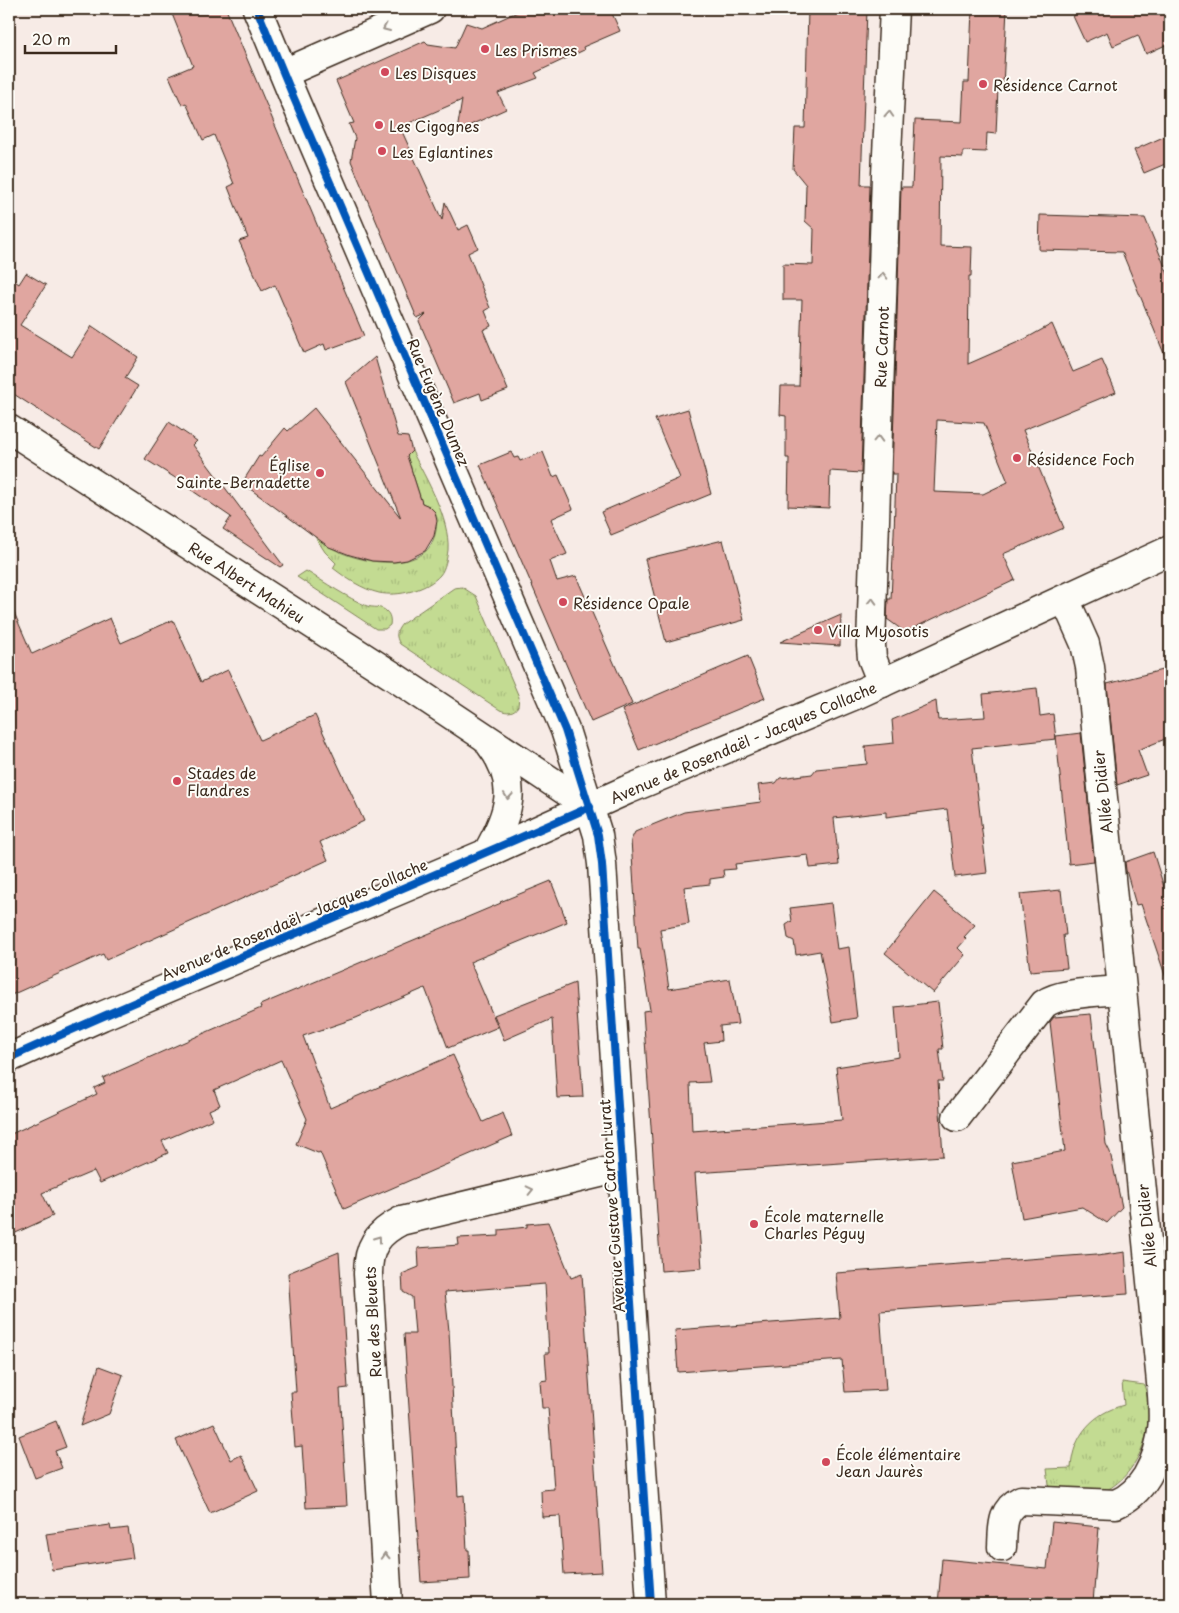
<svg xmlns="http://www.w3.org/2000/svg" width="1179" height="1613" viewBox="0 0 1179 1613" font-family="'Playpen Sans',sans-serif">
<style>
.grass{fill:url(#grass-tufts);stroke:#7f8258}
.building{fill:#e0a6a0;stroke:#3b2a1e;fill-rule:evenodd}
.lines{fill:none;stroke-linecap:round;stroke-linejoin:round}
.street-casing{stroke:#3b2a1e;stroke-width:31}
.secondary-casing{stroke:#3b2a1e;stroke-width:31}
.street{stroke:#fdfcf7;stroke-width:28}
.secondary{stroke:#fdfcf7;stroke-width:28}
.cycleway-casing{stroke:#fdfcf7;stroke-width:11}
.cycleway{stroke:#0057b8;stroke-width:8}
.oneway{stroke:#9c938a}
.poi-dot{fill:#d1495b;stroke:#fdfcf7;stroke-width:2}
.labels{text-anchor:middle;dominant-baseline:central;stroke-width:4;stroke-linejoin:round;paint-order:stroke}
.poi-label{font-size:15px;fill:#3b2a1e;stroke:#fdfcf7;text-anchor:start}
.street-label{font-size:15px;fill:#3b2a1e;stroke:#fdfcf7}
</style>
<defs>
<pattern id="grass-tufts" width="24" height="20" patternUnits="userSpaceOnUse" patternTransform="scale(1.25)"><rect width="24" height="20" fill="#c3db92"/><path d="M3 7l-1-3M5 7V3M7 7l1-3M15 17l-1-3M17 17v-4M19 17l1-3" fill="none" stroke="#a8bc7d"/></pattern>
</defs>
<rect width="100%" height="100%" fill="#f7ebe6"/>
<filter id="ink" filterUnits="userSpaceOnUse"><feTurbulence type="fractalNoise" baseFrequency=".02" numOctaves="2"/><feDisplacementMap in="SourceGraphic" scale="10" xChannelSelector="R" yChannelSelector="G"/><feConvolveMatrix kernelMatrix="1 2 1 2 8 2 1 2 1" color-interpolation-filters="sRGB"/></filter>
<g filter="url(#ink)">
<g class="grass">
<path d="M412 451C426 479 450 518 448 550 447 558 445 569 440 575 427 590 398 597 379 593 362 589 346 578 333 568L336 563 325 552 312 532C318 537 324 543 330 547 354 561 402 571 426 551 435 542 440 523 434 511 431 507 426 505 422 503L407 456Z"/>
<path d="M306 571C326 583 346 597 367 606 373 608 381 606 386 611 390 614 391 620 390 625L385 629H376L297 577Z"/>
<path d="M462 587 476 596 519 697 518 706C514 713 507 713 500 710L400 644C395 636 396 631 402 624L454 588Z"/>
<path d="M1122 1382 1144 1385C1158 1421 1141 1473 1105 1491L1052 1488 1049 1485 1047 1469 1071 1468C1073 1435 1093 1413 1124 1405Z"/>
</g>
<g class="building">
<polygon points="170,9 226,9 364,336 326,350 324,344 304,353 275,285 262,291 239,241 248,238 228,187 234,184 214,135 203,140 186,103 182,105 169,76 193,66"/>
<polygon points="524,9 610,9 620,31 583,47 584,50 535,73 538,78 498,93 506,109 457,131 462,100 400,127 442,220 445,202 458,230 468,225 478,248 468,253 490,308 485,311 491,326 483,330 508,390 482,400 480,393 454,403 419,321 426,314 417,318 351,161 355,138 349,124 354,123 336,81 425,41 428,44 455,48 466,23 482,28"/>
<polygon points="808,9 867,9 861,185 870,185 861,473 830,471 829,508 788,506 789,458 786,458 786,416 780,415 781,386 799,386 802,300 783,300 783,264 813,265 814,229 805,221 806,185 793,169 795,128 805,128"/>
<path d="M972 9H1007L1003 86 998 87 996 134 987 133 986 152 963 151V157L941 156 940 246 972 247 971 276H969L968 364 1025 339 1052 324 1073 372 1102 360 1116 392 1023 430 1064 528 1003 554 1015 580 905 632 887 619 888 599H891L894 534 896 474H892L901 187H912L915 120 962 122 964 82H969ZM937 420 984 423 1008 482 983 494 934 492Z"/>
<polygon points="1089,9 1170,9 1170,43 1146,54 1138,35 1113,46 1107,32 1085,42 1073,16"/>
<polygon points="1170,134 1170,162 1144,173 1134,150"/>
<polygon points="1040,215 1145,218 1170,279 1170,368 1122,252 1039,250"/>
<polygon points="26,273 46,285 20,325 72,357 92,326 138,357 125,378 138,386 99,449 9,391 9,277 19,284"/>
<polygon points="375,357 398,436 408,437 412,451 407,456 422,503 429,506 435,512 437,521 434,536 425,551 407,560 394,562 372,561 350,555 329,547 242,483 259,456 261,457 285,428 288,431 314,408 401,518 346,382"/>
<polygon points="688,409 711,494 611,535 601,512 680,478 655,419"/>
<polygon points="169,422 197,441 193,445 283,565 280,567 223,529 231,517 184,485 185,484 145,459"/>
<polygon points="511,452 514,458 518,457 520,461 543,452 553,477 558,475 573,509 551,519 567,554 550,561 557,581 576,576 632,704 591,722 480,465"/>
<polygon points="723,540 744,620 666,642 645,559"/>
<polygon points="9,601 32,654 110,618 121,643 173,620 201,682 228,670 260,740 315,715 364,821 320,842 328,860 106,960 103,954 9,996"/>
<polygon points="841,615 840,646 780,642"/>
<polygon points="748,656 765,698 639,750 622,710"/>
<polygon points="1170,668 1170,737 1138,750 1147,775 1117,785 1107,684"/>
<polygon points="1037,688 1040,716 1053,714 1056,739 972,748 987,873 955,877 947,809 886,817 886,812 834,818 839,865 810,868 808,855 735,864 736,869 723,870 724,877 710,879 710,884 684,887 689,924 660,929 669,989 730,979 738,1024 720,1026 721,1041 704,1043 710,1082 690,1083 692,1131 842,1120 836,1067 899,1057 895,1007 938,1002 943,1049 939,1049 943,1081 938,1081 943,1156 695,1173 702,1268 661,1271 643,1011 650,1010 640,949 638,949 631,840 635,832 684,812 761,802 758,785 776,783 780,778 812,774 816,769 867,764 865,746 894,743 892,720 936,701 938,720 985,717 983,694"/>
<polygon points="1081,733 1094,861 1069,864 1056,736"/>
<polygon points="1153,852 1170,906 1170,977 1166,978 1141,904 1136,905 1126,870 1125,862"/>
<polygon points="551,881 567,922 470,962 498,1027 448,1048 425,988 356,1018 303,1036 330,1108 453,1055 483,1122 503,1113 512,1136 344,1209 320,1152 318,1153 296,1144 307,1119 281,1060 214,1090 220,1105 209,1110 213,1119 162,1141 168,1153 100,1183 94,1171 42,1193 53,1216 9,1236 9,1135 97,1094 94,1088 105,1083 103,1078 261,1008 260,1005 501,903 500,902"/>
<polygon points="1061,890 1066,935 1063,935 1067,968 1030,971 1020,894"/>
<polygon points="934,892 975,925 964,937 966,939 958,948 965,955 933,993 885,953"/>
<polygon points="831,903 837,949 849,947 857,1018 833,1022 820,951 796,955 794,941 788,938 786,925 792,921 790,908"/>
<polygon points="575,983 583,1097 557,1098 552,1019 504,1040 494,1015"/>
<polygon points="1091,1014 1106,1144 1110,1152 1122,1207 1107,1223 1082,1207 1022,1218 1012,1161 1065,1151 1050,1022 1054,1017"/>
<polygon points="548,1222 571,1278 582,1274 602,1572 564,1574 560,1516 542,1517 541,1490 554,1489 548,1408 542,1408 540,1381 547,1380 545,1353 549,1353 545,1284 445,1292 449,1331 458,1496 464,1495 467,1550 469,1550 470,1579 421,1582 404,1334 415,1334 412,1297 403,1292 402,1274 419,1267 418,1248 459,1245 458,1238 499,1236 499,1230 527,1227 527,1224"/>
<polygon points="339,1252 348,1388 340,1389 347,1506 306,1508 302,1446 295,1447 291,1392 296,1392 288,1273"/>
<polygon points="1125,1252 1128,1294 880,1311 886,1390 845,1392 842,1360 678,1372 675,1330 840,1318 836,1273 1097,1254 1097,1256"/>
<polygon points="99,1366 123,1375 109,1414 80,1426"/>
<polygon points="56,1421 66,1447 55,1451 62,1468 35,1478 19,1436"/>
<polygon points="214,1423 231,1460 241,1455 258,1491 210,1513 176,1440"/>
<polygon points="1052,1522 1099,1527 1093,1603 1045,1597 1044,1604 938,1604 942,1559 1047,1569"/>
<polygon points="110,1525 111,1530 128,1528 133,1558 52,1570 46,1534"/>
</g>
<g class="lines">
<defs>
<g id="street">
<polyline points="257,9 293,96 565,730 598,835 602,864 651,1604"/>
<polyline points="284,73 430,9"/>
<polyline points="9,429 393,676 590,807"/>
<polyline points="882,683 872,658 871,646 886,175 894,9"/>
<path d="M487 853C510 813 520 783 490 744"/>
<path d="M957 1117 1044 1004C1060 992 1101 992 1122 990"/>
<path d="M1002 1547C1003 1527 1001 1510 1021 1500L1116 1504C1130 1498 1139 1489 1147 1476 1169 1438 1163 1404 1159 1362L1090 667 1085 644 1065 599"/>
<path d="M388 1604 368 1274C368 1247 377 1233 401 1221L621 1168"/>
</g>
<polyline id="secondary" points="9,1058 102,1016 487,853 627,790 858,694 1170,550"/>
</defs>
<use href="#street" class="street-casing"/>
<use href="#secondary" class="secondary-casing"/>
<use href="#street" class="street"/>
<use href="#secondary" class="secondary"/>
<defs>
<g id="cycleway">
<polyline points="257,9 293,96 565,730 598,835 602,864 651,1604"/>
<path d="M9 1058C201 971 397 893 590 807"/>
</g>
</defs>
<use href="#cycleway" class="cycleway-casing"/>
<use href="#cycleway" class="cycleway"/>
</g>
<defs><path id="oneway-chevron" d="M-2-3.5L2.5 0L-2 3.5" fill="none" stroke-width="1.6" stroke-linecap="round" stroke-linejoin="round" transform="scale(1.25)"/></defs>
<g class="oneway">
<use href="#oneway-chevron" transform="translate(386 28) rotate(156)"/>
<use href="#oneway-chevron" transform="translate(889 114) rotate(-87)"/>
<use href="#oneway-chevron" transform="translate(883 276) rotate(-88)"/>
<use href="#oneway-chevron" transform="translate(878 439) rotate(-88)"/>
<use href="#oneway-chevron" transform="translate(872 601) rotate(-88)"/>
<use href="#oneway-chevron" transform="translate(508 796) rotate(96)"/>
<use href="#oneway-chevron" transform="translate(530 1190) rotate(-13)"/>
<use href="#oneway-chevron" transform="translate(378 1239) rotate(-54)"/>
<use href="#oneway-chevron" transform="translate(385 1556) rotate(-93)"/>
</g>
</g>
<g class="poi-dot">
<circle cx="485" cy="49" r="5"/>
<circle cx="385" cy="72" r="5"/>
<circle cx="983" cy="84" r="5"/>
<circle cx="379" cy="125" r="5"/>
<circle cx="382" cy="151" r="5"/>
<circle cx="1017" cy="458" r="5"/>
<circle cx="320" cy="473" r="5"/>
<circle cx="563" cy="602" r="5"/>
<circle cx="818" cy="630" r="5"/>
<circle cx="177" cy="781" r="5"/>
<circle cx="754" cy="1224" r="5"/>
<circle cx="826" cy="1462" r="5"/>
</g>
<g class="labels">
<g class="poi-label">
<text x="495" y="49">Les Prismes</text>
<text x="395" y="72">Les Disques</text>
<text x="993" y="84">Résidence Carnot</text>
<text x="389" y="125">Les Cigognes</text>
<text x="392" y="151">Les Eglantines</text>
<text x="1027" y="458">Résidence Foch</text>
<text x="310" y="464" text-anchor="end">Église<tspan x="310" dy="17">Sainte-Bernadette</tspan></text>
<text x="573" y="602">Résidence Opale</text>
<text x="828" y="630">Villa Myosotis</text>
<text x="187" y="772">Stades de<tspan x="187" dy="17">Flandres</tspan></text>
<text x="764" y="1215">École maternelle<tspan x="764" dy="17">Charles Péguy</tspan></text>
<text x="836" y="1453">École élémentaire<tspan x="836" dy="17">Jean Jaurès</tspan></text>
</g>
<g class="street-label">
<text transform="translate(881 347) rotate(-88)">Rue Carnot</text>
<text transform="translate(439 402) rotate(67)">Rue Eugène Dumez</text>
<text transform="translate(247 582) rotate(33)">Rue Albert Mahieu</text>
<text transform="translate(743 742) rotate(-23)">Avenue de Rosendaël - Jacques Collache</text>
<text transform="translate(1102 792) rotate(-96)">Allée Didier</text>
<text transform="translate(294 919) rotate(-23)">Avenue de Rosendaël - Jacques Collache</text>
<text transform="translate(611 1206) rotate(-94)">Avenue Gustave Carton Lurat</text>
<text transform="translate(1146 1226) rotate(-96)">Allée Didier</text>
<text transform="translate(372 1322) rotate(-93)">Rue des Bleuets</text>
</g>
</g>
<rect width="1179" height="1613" fill="none" stroke="#fdfcf7" stroke-width="30"/>
<rect x="15" y="15" width="1149" height="1583" fill="none" stroke="#3b2a1e" stroke-width="2" filter="url(#ink)"/>
<path d="M25 45v8h91v-8" fill="none" stroke="#3b2a1e" stroke-width="2.5"/>
<text x="32" y="45" font-size="15" fill="#3b2a1e" stroke="#fdfcf7" stroke-width="4" paint-order="stroke">20 m</text>
</svg>
